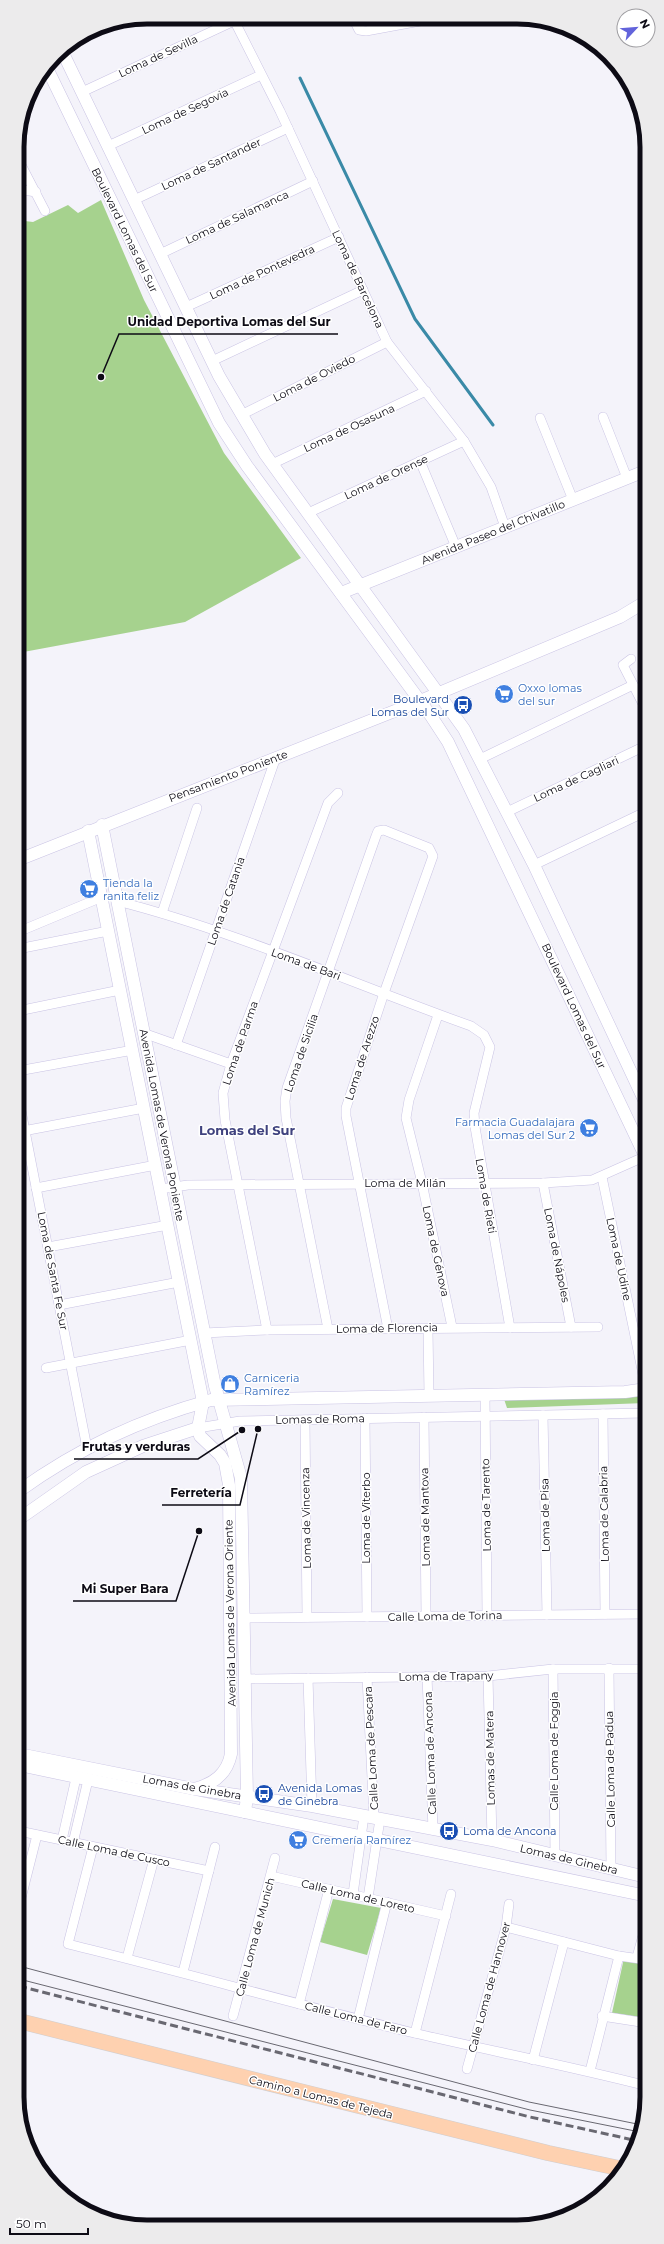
<svg xmlns="http://www.w3.org/2000/svg" width="664" height="2244" viewBox="0 0 664 2244" font-family="Montserrat,sans-serif">
<style>
.green{fill:#a6d28e}
.lines{fill:none;stroke-linecap:round;stroke-linejoin:round}
.stream{stroke:#3a8aa7;stroke-width:3}
.minor-casing{stroke:#c9c3e4;stroke-width:10}
.tertiary-casing{stroke:#c9c3e4;stroke-width:13}
.primary-casing{stroke:#cfced0;stroke-width:16}
.minor{stroke:#fff;stroke-width:9}
.tertiary{stroke:#fff;stroke-width:12}
.primary{stroke:#fed1b0;stroke-width:15}
.tram{stroke:#696871;stroke-width:1}
.rail{stroke:#696871;stroke-width:3;stroke-dasharray:8 4;stroke-linecap:butt}
.labels{text-anchor:middle;dominant-baseline:central;stroke-width:3;stroke-linejoin:round;paint-order:stroke}
.street-label{font-size:11px;fill:#0d0b15;stroke:#fff}
.shop-label{font-size:11px;fill:#366cbe;stroke:#fff;text-anchor:start}
.transit-label{font-size:11px;fill:#164399;stroke:#fff;text-anchor:start}
.quarter-label{font-size:13px;font-weight:bold;fill:#3f427e;stroke:#fff}
.rim{fill:none;stroke:#0d0b15;stroke-width:5}
.leader{fill:none;stroke:#0d0b15;stroke-width:1.5}
.callout-dot{fill:#0d0b15;stroke:#fff;stroke-width:1.5}
.callout-label{font-size:12px;text-anchor:middle;font-weight:bold;fill:#0d0b15;stroke:#fff;stroke-width:3;stroke-linejoin:round;paint-order:stroke}
</style>
<rect width="100%" height="100%" fill="#f4f3fa"/>
<g class="green">
<polygon points="101,200 144,300 224,453 301,558 185,622 18,653 17,220 33,222 68,205 78,213"/>
<polygon points="646,1393 646,1403 507,1408 503,1396"/>
<polygon points="333,1899 381,1908 367,1955 320,1942"/>
<polygon points="624,1958 647,1963 647,2018 612,2013"/>
</g>
<g class="lines">
<polyline class="stream" points="300,78 415,319 493,425"/>
<defs>
<g id="minor">
<polyline points="233,18 280,111 387,342 464,441 491,487 505,527"/>
<polyline points="353,18 359,30 366,31 431,19"/>
<polyline points="82,92 234,21"/>
<polyline points="108,146 261,75"/>
<polyline points="17,157 45,211"/>
<polyline points="17,189 36,192"/>
<polyline points="134,200 288,128"/>
<polyline points="160,254 313,181"/>
<polyline points="186,307 339,237"/>
<polyline points="212,361 363,290"/>
<polyline points="241,415 387,342"/>
<polyline points="603,417 627,478"/>
<polyline points="540,418 573,500"/>
<polyline points="420,461 456,547"/>
<polyline points="272,464 426,391"/>
<polyline points="308,513 464,441"/>
<polyline points="631,659 623,665 645,708"/>
<polyline points="480,759 633,685"/>
<polyline points="507,812 645,746"/>
<polyline points="534,865 645,812"/>
<path d="M117 901C238 932 353 984 471 1026L484 1035 490 1047 474 1113 475 1127 510 1328"/>
<polyline points="162,913 197,808"/>
<polyline points="18,932 102,897"/>
<polyline points="18,949 108,931"/>
<polyline points="18,1011 120,990"/>
<polyline points="438,1015 409,1100 406,1118 422,1183 452,1327"/>
<polyline points="143,1033 231,1064"/>
<polyline points="176,1045 276,757"/>
<polyline points="18,1071 133,1050"/>
<polyline points="18,1095 87,1448"/>
<polyline points="18,1132 144,1108"/>
<polyline points="602,1177 646,1389"/>
<polyline points="543,1183 571,1327"/>
<polyline points="36,1188 156,1165"/>
<polyline points="160,1189 188,1185 543,1183 592,1180 646,1156"/>
<polyline points="48,1247 168,1225"/>
<polyline points="59,1305 179,1282"/>
<polyline points="328,1329 286,1118 285,1101 287,1088 376,836 378,831 384,830 429,848 433,856 384,993 346,1108 346,1116 388,1329"/>
<polyline points="428,1329 429,1396"/>
<polyline points="267,1330 225,1120 223,1093 231,1064 328,803 338,793"/>
<polyline points="204,1333 267,1330 598,1327"/>
<polyline points="46,1368 191,1340"/>
<polyline points="485,1394 487,1615"/>
<polyline points="603,1414 605,1614"/>
<polyline points="543,1415 547,1615"/>
<polyline points="424,1417 426,1616"/>
<polyline points="365,1418 367,1617"/>
<polyline points="305,1420 307,1617"/>
<polyline points="198,1428 240,1421 646,1413"/>
<polyline points="244,1618 646,1614"/>
<polyline points="609,1668 611,1869"/>
<polyline points="553,1669 555,1856"/>
<polyline points="427,1676 433,1830"/>
<polyline points="488,1676 492,1840"/>
<polyline points="367,1677 374,1818"/>
<polyline points="308,1678 312,1806"/>
<polyline points="245,1679 488,1676 553,1669 646,1669"/>
<polyline points="19,1831 209,1871"/>
<polyline points="62,1840 76,1778"/>
<polyline points="73,1843 88,1780"/>
<path d="M93 1847 68 1944C183 1972 298 2005 414 2033 491 2051 569 2066 647 2086"/>
<polyline points="271,1876 446,1916"/>
<polyline points="353,1894 364,1816"/>
<polyline points="368,1898 380,1819"/>
<polyline points="19,1906 37,1835"/>
<polyline points="506,1927 619,1956 647,1960"/>
<polyline points="637,1957 647,1921"/>
<polyline points="127,1958 154,1859"/>
<polyline points="183,1972 215,1847"/>
<polyline points="299,2004 329,1889"/>
<polyline points="233,2016 275,1858"/>
<polyline points="602,2016 647,2023"/>
<polyline points="358,2019 387,1902"/>
<polyline points="415,2033 451,1894"/>
<polyline points="533,2060 564,1942"/>
<polyline points="467,2069 506,1927 509,1904"/>
<polyline points="590,2071 619,1956"/>
</g>
<g id="tertiary">
<polyline points="62,51 219,376 265,454 464,729 534,865 646,1104"/>
<polyline points="47,68 219,423 247,466 431,716 448,742 646,1158"/>
<polyline points="341,593 645,471"/>
<polyline points="102,825 215,1386 241,1478 247,1797 245,1812"/>
<path d="M88 831 203 1402 198 1428 200 1436 220 1455 225 1463 229 1485 231 1754C227 1774 214 1784 194 1789"/>
<polyline points="18,860 420,701 620,617 645,602"/>
<path d="M19 1491C79 1448 139 1420 211 1400L625 1392 646 1389"/>
<polyline points="19,1519 86,1472 143,1446 198,1428"/>
<polyline points="19,1754 194,1789 312,1806 492,1840 646,1877"/>
<polyline points="19,1765 647,1896"/>
</g>
<polyline id="primary" points="19,2021 548,2153 623,2169"/>
</defs>
<use href="#minor" class="minor-casing"/>
<use href="#tertiary" class="tertiary-casing"/>
<use href="#primary" class="primary-casing"/>
<use href="#minor" class="minor"/>
<use href="#tertiary" class="tertiary"/>
<use href="#primary" class="primary"/>
<g class="tram">
<polyline points="19,1966 529,2102 642,2125"/>
<polyline points="19,1979 530,2110 640,2132"/>
</g>
<polyline class="rail" points="19,1986 530,2117 638,2141"/>
</g>
<defs>
<symbol id="supermarket-disc" viewBox="-11 -11 22 22"><circle r="9.5" fill="#3f7fe0" stroke="#fff"/><path d="M-6-5.5h2.5l.6 2H6L4.5 2H-2.5L-4.4-4H-6ZM-1.5 3.2a1.3 1.3 0 1 0 .1 0ZM3 3.2a1.3 1.3 0 1 0 .1 0Z" fill="#fff"/></symbol>
<symbol id="bus-disc" viewBox="-11 -11 22 22"><circle r="9.5" fill="#1a4fb4" stroke="#fff"/><path d="M-5-6H5V4H4V6H2V4H-2V6H-4V4H-5ZM-3.5-4V0h7V-4ZM-3.5 1.2v1.5H-2V1.2ZM2 1.2v1.5H3.5V1.2Z" fill="#fff"/></symbol>
<symbol id="shop-disc" viewBox="-11 -11 22 22"><circle r="9.5" fill="#3f7fe0" stroke="#fff"/><path d="M-5-2.5h2.3a2.7 3.5 0 0 1 5.4 0H5L5.5 6h-11ZM-1.5-2.5h3a1.5 2.3 0 0 0-3 0Z" fill="#fff"/></symbol>
</defs>
<g fill-rule="evenodd">
<use href="#supermarket-disc" x="493" y="683" width="22" height="22"/>
<use href="#bus-disc" x="452" y="694" width="22" height="22"/>
<use href="#supermarket-disc" x="78" y="878" width="22" height="22"/>
<use href="#supermarket-disc" x="578" y="1117" width="22" height="22"/>
<use href="#shop-disc" x="219" y="1373" width="22" height="22"/>
<use href="#bus-disc" x="253" y="1783" width="22" height="22"/>
<use href="#bus-disc" x="438" y="1820" width="22" height="22"/>
<use href="#supermarket-disc" x="287" y="1829" width="22" height="22"/>
</g>
<g class="labels">
<g class="street-label">
<text transform="translate(158 56) rotate(-25)">Loma de Sevilla</text>
<text transform="translate(185 111) rotate(-25)">Loma de Segovia</text>
<text transform="translate(211 164) rotate(-25)">Loma de Santander</text>
<text transform="translate(237 217) rotate(-25)">Loma de Salamanca</text>
<text transform="translate(125 230) rotate(64)">Boulevard Lomas del Sur</text>
<text transform="translate(262 272) rotate(-25)">Loma de Pontevedra</text>
<text transform="translate(358 279) rotate(65)">Loma de Barcelona</text>
<text transform="translate(314 378) rotate(-27)">Loma de Oviedo</text>
<text transform="translate(349 428) rotate(-25)">Loma de Osasuna</text>
<text transform="translate(386 477) rotate(-25)">Loma de Orense</text>
<text transform="translate(493 532) rotate(-22)">Avenida Paseo del Chivatillo</text>
<text transform="translate(228 776) rotate(-21)">Pensamiento Poniente</text>
<text transform="translate(576 779) rotate(-25)">Loma de Cagliari</text>
<text transform="translate(226 901) rotate(-71)">Loma de Catania</text>
<text transform="translate(306 964) rotate(20)">Loma de Bari</text>
<text transform="translate(574 1006) rotate(65)">Boulevard Lomas del Sur</text>
<text transform="translate(240 1043) rotate(-71)">Loma de Parma</text>
<text transform="translate(301 1053) rotate(-71)">Loma de Sicilia</text>
<text transform="translate(362 1058) rotate(-72)">Loma de Arezzo</text>
<text transform="translate(162 1125) rotate(79)">Avenida Lomas de Verona Poniente</text>
<text x="405" y="1183">Loma de Milán</text>
<text transform="translate(486 1196) rotate(80)">Loma de Rieti</text>
<text transform="translate(436 1251) rotate(78)">Loma de Génova</text>
<text transform="translate(557 1255) rotate(79)">Loma de Nápoles</text>
<text transform="translate(619 1259) rotate(78)">Loma de Udine</text>
<text transform="translate(53 1271) rotate(79)">Loma de Santa Fe Sur</text>
<text transform="translate(387 1328) rotate(-1)">Loma de Florencia</text>
<text transform="translate(320 1419) rotate(-1)">Lomas de Roma</text>
<text transform="translate(486 1505) rotate(-91)">Loma de Tarento</text>
<text transform="translate(604 1514) rotate(-91)">Loma de Calabria</text>
<text transform="translate(545 1515) rotate(-91)">Loma de Pisa</text>
<text transform="translate(425 1517) rotate(-91)">Loma de Mantova</text>
<text transform="translate(306 1518) rotate(-91)">Loma de Vincenza</text>
<text transform="translate(366 1518) rotate(-90)">Loma de Viterbo</text>
<text transform="translate(230 1613) rotate(-91)">Avenida Lomas de Verona Oriente</text>
<text transform="translate(445 1616) rotate(-1)">Calle Loma de Torina</text>
<text transform="translate(446 1676) rotate(-1)">Loma de Trapany</text>
<text transform="translate(371 1748) rotate(-93)">Calle Loma de Pescara</text>
<text transform="translate(554 1751) rotate(-90)">Calle Loma de Foggia</text>
<text transform="translate(430 1753) rotate(-92)">Calle Loma de Ancona</text>
<text transform="translate(490 1758) rotate(-91)">Lomas de Matera</text>
<text transform="translate(610 1769) rotate(-91)">Calle Loma de Padua</text>
<text transform="translate(192 1787) rotate(10)">Lomas de Ginebra</text>
<text transform="translate(114 1851) rotate(12)">Calle Loma de Cusco</text>
<text transform="translate(569 1859) rotate(13)">Lomas de Ginebra</text>
<text transform="translate(358 1896) rotate(13)">Calle Loma de Loreto</text>
<text transform="translate(255 1937) rotate(-75)">Calle Loma de Munich</text>
<text transform="translate(489 1987) rotate(-75)">Calle Loma de Hannover</text>
<text transform="translate(356 2018) rotate(14)">Calle Loma de Faro</text>
<text transform="translate(321 2097) rotate(14)">Camino a Lomas de Tejeda</text>
</g>
<g class="shop-label">
<text x="518" y="688">Oxxo lomas<tspan x="518" dy="13">del sur</tspan></text>
<text x="103" y="883">Tienda la<tspan x="103" dy="13">ranita feliz</tspan></text>
<text x="575" y="1122" text-anchor="end">Farmacia Guadalajara<tspan x="575" dy="13">Lomas del Sur 2</tspan></text>
<text x="244" y="1378">Carniceria<tspan x="244" dy="13">Ramírez</tspan></text>
<text x="312" y="1840">Cremería Ramírez</text>
</g>
<g class="transit-label">
<text x="449" y="699" text-anchor="end">Boulevard<tspan x="449" dy="13">Lomas del Sur</tspan></text>
<text x="278" y="1788">Avenida Lomas<tspan x="278" dy="13">de Ginebra</tspan></text>
<text x="463" y="1831">Loma de Ancona</text>
</g>
<g class="quarter-label">
<text x="247" y="1130">Lomas del Sur</text>
</g>
</g>
<path d="M0 0H664V2244H0ZM147 24H517A123 123 0 0 1 640 147V2097A123 123 0 0 1 517 2220H147A123 123 0 0 1 24 2097V147A123 123 0 0 1 147 24Z" fill="#ecebec" fill-rule="evenodd"/>
<path class="rim" d="M147 24H517A123 123 0 0 1 640 147V2097A123 123 0 0 1 517 2220H147A123 123 0 0 1 24 2097V147A123 123 0 0 1 147 24Z"/>
<path class="leader" d="M101 377L119 334H338M242 1430L198 1459H74M258 1429L240 1505H162M199 1531L176 1601H73"/>
<g class="callout-dot">
<circle cx="101" cy="377" r="4"/>
<circle cx="242" cy="1430" r="4"/>
<circle cx="258" cy="1429" r="4"/>
<circle cx="199" cy="1531" r="4"/>
</g>
<g class="callout-label">
<text x="229" y="326">Unidad Deportiva Lomas del Sur</text>
<text x="136" y="1451">Frutas y verduras</text>
<text x="201" y="1497">Ferretería</text>
<text x="125" y="1593">Mi Super Bara</text>
</g>
<g transform="translate(636 28) rotate(64)"><circle r="19" fill="#ffffff" stroke="#9e9da1"/>
<path d="M0-3L7 15L0 10L-7 15Z" fill="#6263db"/>
<text y="-6" font-size="11" font-weight="bold" text-anchor="middle" fill="#0d0b15">N</text>
</g>
<path d="M10 2228v6h78v-6" fill="none" stroke="#0d0b15" stroke-width="2"/>
<text x="16" y="2228" font-size="12" fill="#0d0b15" stroke="#ffffff" stroke-width="3" paint-order="stroke">50 m</text>
</svg>
